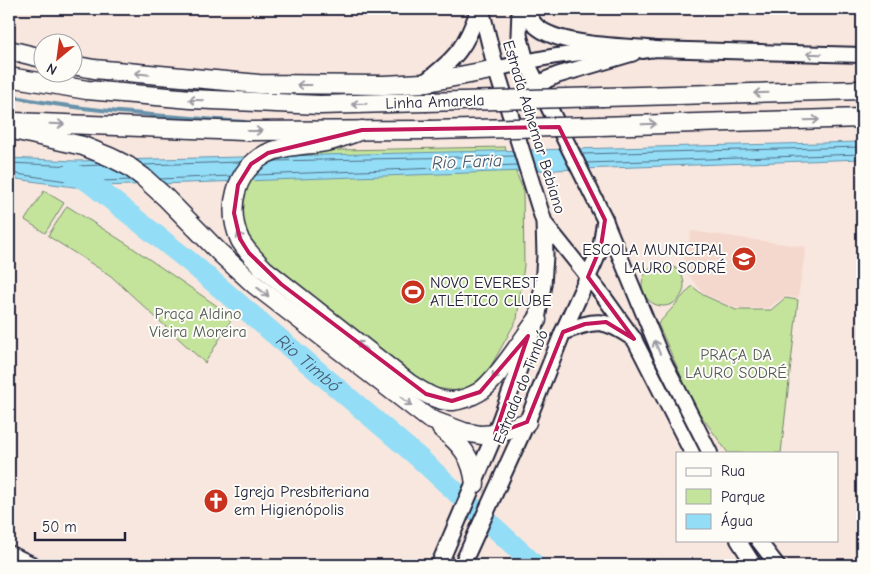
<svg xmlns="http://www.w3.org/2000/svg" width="871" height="574" viewBox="0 0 871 574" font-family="'Comic Neue',sans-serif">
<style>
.built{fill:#f5d8cd}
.green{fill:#c4e49c;stroke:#73836c}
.water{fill:#94ddf6;stroke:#6692ab}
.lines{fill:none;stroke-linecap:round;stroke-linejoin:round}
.shore{stroke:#506d86;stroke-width:1}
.stream{stroke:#6692ab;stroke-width:4}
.river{stroke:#94ddf6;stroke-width:21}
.secondary-casing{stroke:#22223b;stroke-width:18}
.primary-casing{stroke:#22223b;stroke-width:19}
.highway-casing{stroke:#22223b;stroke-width:21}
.secondary{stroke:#fdfcf7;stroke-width:14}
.primary{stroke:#fdfcf7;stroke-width:15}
.highway{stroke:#fdfcf7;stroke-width:18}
.highway-bridge-casing{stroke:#22223b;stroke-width:21;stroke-linecap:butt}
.highway-bridge{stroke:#fdfcf7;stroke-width:18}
.oneway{stroke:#9a9aa2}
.marked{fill:none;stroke:#c2185b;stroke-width:4;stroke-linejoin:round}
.labels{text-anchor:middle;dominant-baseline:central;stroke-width:4;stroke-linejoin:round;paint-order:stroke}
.street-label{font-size:16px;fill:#22223b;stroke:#fdfcf7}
.poi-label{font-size:16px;fill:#22223b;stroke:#fdfcf7;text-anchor:start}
.park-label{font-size:16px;fill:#535c58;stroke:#fdfcf7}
.water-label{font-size:18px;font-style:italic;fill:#445a73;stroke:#fdfcf7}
</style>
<rect width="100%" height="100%" fill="#f8e7de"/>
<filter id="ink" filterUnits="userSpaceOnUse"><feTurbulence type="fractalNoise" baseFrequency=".02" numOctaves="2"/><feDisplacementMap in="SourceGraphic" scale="10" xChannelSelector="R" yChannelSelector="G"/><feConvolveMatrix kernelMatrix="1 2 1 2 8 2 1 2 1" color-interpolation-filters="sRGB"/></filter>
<g filter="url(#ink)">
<polygon class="built" points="691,231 806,247 798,298 785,296 769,308 735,308 704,294 684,270 684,246 688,247"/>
<g class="green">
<polygon points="505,147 523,189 524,265 517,319 486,375 464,392 421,386 259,255 245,235 240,216 244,184 284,151"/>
<polygon points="44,191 64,203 45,233 25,220"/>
<polygon points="67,206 130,246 233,317 205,363 111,276 48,236"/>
<circle cx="663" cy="285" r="21"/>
<polygon points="692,286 703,295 736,310 771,310 785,298 798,300 781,453 728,453 695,407 658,324"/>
</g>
<polygon class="water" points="862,142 862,159 74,187 9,178 9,158 75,161"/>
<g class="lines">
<g class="shore">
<polyline points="582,154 862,147"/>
<polyline points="274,161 514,156"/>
<polyline points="9,163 75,166 104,165"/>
<polyline points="586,163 862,154"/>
<polyline points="143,165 241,162"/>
<polyline points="9,173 74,182 130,180"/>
<polyline points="256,175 517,165"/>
<polyline points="160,179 231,176"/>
</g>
<path class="stream" d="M9 96C87 112 166 116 245 122"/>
<path class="river" id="s1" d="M72 173 89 182 190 262 418 457 535 565"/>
<defs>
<g id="secondary">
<polyline points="643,51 653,49 862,55"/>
<path d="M496 69C535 59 573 51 614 52"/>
<polyline points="605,220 661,356 710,453"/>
<polyline points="544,222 604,297 634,339 692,453"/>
<polyline points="738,540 754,565"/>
<polyline points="758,540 777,565"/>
<polyline points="9,553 34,565"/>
</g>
<g id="primary">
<path d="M527 9C529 15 531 21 536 26 558 46 622 46 653 49"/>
<path d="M425 82C456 58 466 47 479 9"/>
<polyline points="530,91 548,79 558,75 633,53"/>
<path d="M563 332C597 319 604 318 634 339"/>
<polyline points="439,565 495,434 537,320 543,285 545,256 544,222 496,69 481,9"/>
<polyline points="462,565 527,422 563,332 595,261 601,246 605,220 526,61 519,35 520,9"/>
</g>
<g id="highway">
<polyline points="9,50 42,58"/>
<polyline points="72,65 94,69 259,84 384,85 423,83 496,69"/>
<polyline points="9,77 87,90 191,99 320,105 425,102"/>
<polyline points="603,97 862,90"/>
<polyline points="14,122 243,131 430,130"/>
<polyline points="600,126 862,118"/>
<polyline points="9,129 83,146 110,157 128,166 143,177 165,197 220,253 255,285 429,419 464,432 481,435 495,434 527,422"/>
<path d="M362 130C351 134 341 138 330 141 309 146 286 144 266 154 235 171 226 208 240 240 246 251 256 260 264 269L410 384C423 392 437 402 453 401 461 400 472 396 479 392 496 382 524 337 537 320"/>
<path d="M441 428C462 445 472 457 475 484"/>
</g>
</defs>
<use href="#secondary" class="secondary-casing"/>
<use href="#primary" class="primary-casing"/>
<use href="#highway" class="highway-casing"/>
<use href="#secondary" class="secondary"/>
<use href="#primary" class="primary"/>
<use href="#highway" class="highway"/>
<defs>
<g id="highway-bridge">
<polyline points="425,102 603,97"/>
<polyline points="430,130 600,126"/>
</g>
</defs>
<use href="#highway-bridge" class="highway-bridge-casing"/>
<use href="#highway-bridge" class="highway-bridge"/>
</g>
<defs><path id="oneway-shaft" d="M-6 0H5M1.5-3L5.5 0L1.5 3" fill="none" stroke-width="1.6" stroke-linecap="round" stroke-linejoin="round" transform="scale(1.25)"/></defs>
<g class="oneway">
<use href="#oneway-shaft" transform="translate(814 54) rotate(-178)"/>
<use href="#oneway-shaft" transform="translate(142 74) rotate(-174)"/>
<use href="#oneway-shaft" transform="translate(304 85) rotate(-180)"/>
<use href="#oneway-shaft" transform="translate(761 93) rotate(178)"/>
<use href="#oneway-shaft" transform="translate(196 100) rotate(-178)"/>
<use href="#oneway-shaft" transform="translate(359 104) rotate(179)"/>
<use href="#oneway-shaft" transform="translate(812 120) rotate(-2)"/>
<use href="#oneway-shaft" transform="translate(57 124) rotate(2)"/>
<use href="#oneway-shaft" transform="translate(649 124) rotate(-2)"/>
<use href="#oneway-shaft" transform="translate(255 131)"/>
<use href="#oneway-shaft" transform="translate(241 239) rotate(-115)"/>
<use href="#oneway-shaft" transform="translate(263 292) rotate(38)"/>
<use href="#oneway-shaft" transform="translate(362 346) rotate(-142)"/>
<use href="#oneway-shaft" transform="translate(657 347) rotate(-113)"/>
<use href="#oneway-shaft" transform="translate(497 373) rotate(129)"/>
<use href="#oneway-shaft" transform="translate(406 401) rotate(37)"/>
</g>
</g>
<path class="marked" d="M559 127 605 220 601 246 588 277 634 339 606 322 585 324 563 332 527 422 495 434 528 336 480 392 452 401 426 394 281 284 249 253 240 239 234 213 238 185 251 164 268 153 362 130Z"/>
<defs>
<symbol id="school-disc" viewBox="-11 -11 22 22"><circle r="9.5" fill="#c8321e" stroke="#fdfcf7"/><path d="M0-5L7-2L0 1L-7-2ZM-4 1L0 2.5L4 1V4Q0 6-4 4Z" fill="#fff"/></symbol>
<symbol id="stadium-disc" viewBox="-11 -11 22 22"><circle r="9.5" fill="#c8321e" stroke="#fdfcf7"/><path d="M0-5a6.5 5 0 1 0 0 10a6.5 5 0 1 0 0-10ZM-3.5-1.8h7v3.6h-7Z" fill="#fff"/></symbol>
<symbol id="church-disc" viewBox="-11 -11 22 22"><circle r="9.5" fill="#c8321e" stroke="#fdfcf7"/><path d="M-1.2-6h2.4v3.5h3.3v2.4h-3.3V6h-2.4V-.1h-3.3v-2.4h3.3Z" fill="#fff"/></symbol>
</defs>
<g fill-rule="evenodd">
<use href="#school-disc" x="730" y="245" width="28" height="28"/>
<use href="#stadium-disc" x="399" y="278" width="28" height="28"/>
<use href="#church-disc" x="202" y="487" width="28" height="28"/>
</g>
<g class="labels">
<g class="street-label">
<text transform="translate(435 102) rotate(-2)">Linha Amarela</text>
<text transform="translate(534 127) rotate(73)">Estrada Adhemar Bebiano</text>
<text transform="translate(521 387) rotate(-68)">Estrada do Timbó</text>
</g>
<g class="poi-label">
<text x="726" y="250" text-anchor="end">ESCOLA MUNICIPAL<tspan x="726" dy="18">LAURO SODRÉ</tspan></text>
<text x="430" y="283">NOVO EVEREST<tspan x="430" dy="18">ATLÉTICO CLUBE</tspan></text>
<text x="234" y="492">Igreja Presbiteriana<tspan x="234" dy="18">em Higienópolis</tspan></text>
</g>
<g class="park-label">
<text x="198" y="314">Praça Aldino<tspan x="198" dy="18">Vieira Moreira</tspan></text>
<text x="736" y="355">PRAÇA DA<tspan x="736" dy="18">LAURO SODRÉ</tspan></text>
</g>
<g class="water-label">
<text transform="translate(467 162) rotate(-2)">Rio Faria</text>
<text stroke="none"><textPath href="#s1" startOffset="304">Rio Timbó</textPath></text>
</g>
</g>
<rect width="871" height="574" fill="none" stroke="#fdfcf7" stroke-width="30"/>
<rect x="15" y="15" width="841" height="544" fill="none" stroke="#22223b" stroke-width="2" filter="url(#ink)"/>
<rect x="676" y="452" width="162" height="90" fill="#fdfcf7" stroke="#a5a5ac"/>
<rect x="686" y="468" width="25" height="8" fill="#fdfcf7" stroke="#a5a5ac"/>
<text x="721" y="476" font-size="15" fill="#22223b">Rua</text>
<rect x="686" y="489" width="25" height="15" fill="#c4e49c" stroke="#a5a5ac"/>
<text x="721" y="502" font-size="15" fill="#22223b">Parque</text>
<rect x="686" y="514" width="25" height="15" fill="#94ddf6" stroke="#a5a5ac"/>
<text x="721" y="526" font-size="15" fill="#22223b">Água</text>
<g transform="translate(58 58) rotate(209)"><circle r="24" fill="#fdfcf7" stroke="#a5a5ac"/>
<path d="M0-4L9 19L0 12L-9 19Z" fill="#c8321e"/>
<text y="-8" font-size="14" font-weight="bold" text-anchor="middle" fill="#22223b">N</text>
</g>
<path d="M35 532v8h90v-8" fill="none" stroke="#22223b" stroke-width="2.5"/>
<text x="42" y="532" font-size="15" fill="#22223b" stroke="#fdfcf7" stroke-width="4" paint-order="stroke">50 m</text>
</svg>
